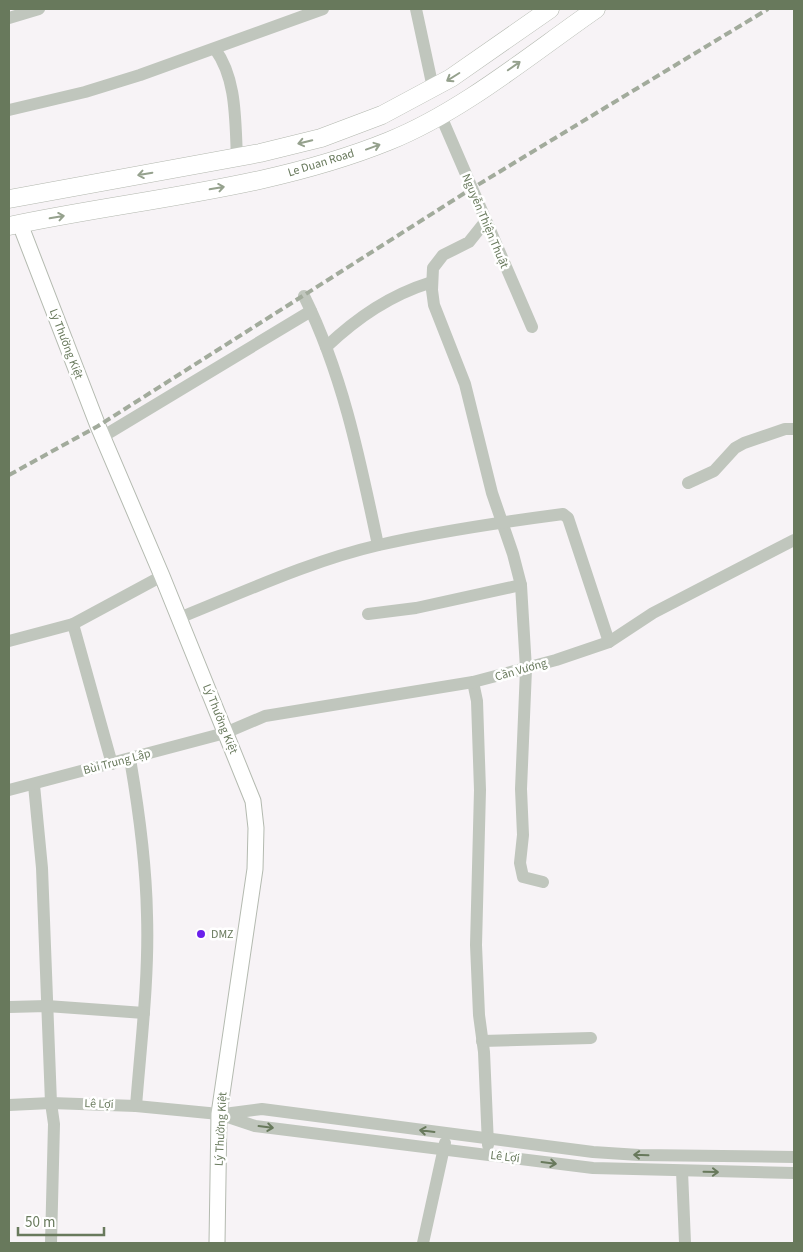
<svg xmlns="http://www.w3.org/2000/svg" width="803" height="1252" viewBox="0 0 803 1252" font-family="'Source Sans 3',sans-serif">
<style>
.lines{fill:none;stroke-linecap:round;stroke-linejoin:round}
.major-casing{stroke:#b4bab0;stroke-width:17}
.highway-casing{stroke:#b2b7ae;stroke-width:19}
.minor{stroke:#c0c6bd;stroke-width:12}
.major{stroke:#fff;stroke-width:15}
.highway{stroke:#fff;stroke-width:18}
.rail{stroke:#a2ab9c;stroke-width:4;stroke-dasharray:8 4;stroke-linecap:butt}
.oneway{stroke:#95a18d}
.oneway2{stroke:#68795c}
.poi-dot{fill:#6a1feb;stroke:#fff;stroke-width:2}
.labels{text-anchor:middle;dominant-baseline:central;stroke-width:5;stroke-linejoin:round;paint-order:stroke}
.street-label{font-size:12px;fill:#68795c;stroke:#fff}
.poi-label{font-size:12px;fill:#68795c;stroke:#fff;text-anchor:start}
</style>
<rect width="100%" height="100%" fill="#f7f3f6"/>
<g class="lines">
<defs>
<polyline id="major" points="20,224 98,426 162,576 253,801 256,828 255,869 219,1114 217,1243"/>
<g id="highway">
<polyline points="9,199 260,153 321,138 382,115 451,78 550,9"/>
<path d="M9 226C135 199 268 190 389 141 463 111 531 54 596 9"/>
</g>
</defs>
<use href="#major" class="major-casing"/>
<use href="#highway" class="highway-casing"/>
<g class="minor">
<polyline points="416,9 433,88"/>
<polyline points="9,18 39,9"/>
<path d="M215 49C237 79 235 121 237 157"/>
<polyline points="9,110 85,92 140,75 323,9"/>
<polyline points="440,114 532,327"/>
<polyline points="485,222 469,242 443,255 433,268 432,290 434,305 465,384 492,493 513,554 521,585 526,669 521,789 523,835 520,863 523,877 543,882"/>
<path d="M304 296C343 375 360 460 378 545"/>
<path d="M326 347C358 317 390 295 432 282"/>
<polyline points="102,437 311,311"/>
<polyline points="688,483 714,471 735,448 744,443 785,429 794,429"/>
<polyline points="368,614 416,608 521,585"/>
<path d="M179 618C244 592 310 561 379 545 440 531 502 522 563 514L568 518 609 642"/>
<polyline points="73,624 112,764"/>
<polyline points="9,641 73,624 162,576"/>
<polyline points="473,682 477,701 480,790 476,945 479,1015 484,1052 488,1145"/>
<path d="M130 759C139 811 146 862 147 915 149 978 141 1042 136 1106"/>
<polyline points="34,785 42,868 51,1103 54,1124 51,1243"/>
<polyline points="9,790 225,733 265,716 473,682 556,660 609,642 653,613 794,540"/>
<polyline points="9,1007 47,1006 144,1013"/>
<polyline points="482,1041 591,1038"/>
<polyline points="9,1105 51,1103 136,1106 219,1114 255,1126 593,1168 794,1173"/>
<polyline points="224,1114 262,1109 593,1152 639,1155 794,1157"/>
<polyline points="682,1171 685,1243"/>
<polyline points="423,1243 445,1143"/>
</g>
<use href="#major" class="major"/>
<use href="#highway" class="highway"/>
<polyline class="rail" points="9,475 98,426 471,189 768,9"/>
</g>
<defs><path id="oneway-shaft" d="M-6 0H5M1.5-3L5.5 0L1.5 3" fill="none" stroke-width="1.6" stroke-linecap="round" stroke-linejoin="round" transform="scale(1.25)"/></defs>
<g class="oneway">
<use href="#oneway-shaft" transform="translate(514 66) rotate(-35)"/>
<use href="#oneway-shaft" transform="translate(453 77) rotate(148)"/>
<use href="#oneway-shaft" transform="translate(305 142) rotate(166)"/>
<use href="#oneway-shaft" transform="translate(373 147) rotate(-20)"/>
<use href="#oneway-shaft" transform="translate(145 174) rotate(170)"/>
<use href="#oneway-shaft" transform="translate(217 188) rotate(-10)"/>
<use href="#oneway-shaft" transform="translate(57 217) rotate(-10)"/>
</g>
<g class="oneway2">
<use href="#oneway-shaft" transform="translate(266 1127) rotate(7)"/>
<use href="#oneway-shaft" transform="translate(427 1131) rotate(-173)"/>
<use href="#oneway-shaft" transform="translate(641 1155) rotate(-178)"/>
<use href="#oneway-shaft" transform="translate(549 1163) rotate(7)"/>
<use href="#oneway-shaft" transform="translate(711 1172) rotate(1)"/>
</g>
<circle class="poi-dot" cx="201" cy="934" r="5"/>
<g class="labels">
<g class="street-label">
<text transform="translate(321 163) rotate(-17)">Le Duan Road</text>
<text transform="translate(485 221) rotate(67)">Nguyễn Thiện Thuật</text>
<text transform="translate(66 344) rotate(69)">Lý Thường Kiệt</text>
<text transform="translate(521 670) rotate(-16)">Cần Vương</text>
<text transform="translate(220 719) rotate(68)">Lý Thường Kiệt</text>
<text transform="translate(117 762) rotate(-15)">Bùi Trung Lập</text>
<text transform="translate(99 1104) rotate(2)">Lê Lợi</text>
<text transform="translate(221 1129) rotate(-87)">Lý Thường Kiệt</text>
<text transform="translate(505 1157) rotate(7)">Lê Lợi</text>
</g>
<g class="poi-label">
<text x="211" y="934">DMZ</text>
</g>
</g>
<rect width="803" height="1252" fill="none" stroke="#68795c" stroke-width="20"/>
<path d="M18 1227v8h86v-8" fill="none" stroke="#68795c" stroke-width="2.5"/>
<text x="25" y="1227" font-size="15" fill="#68795c" stroke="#ffffff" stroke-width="4" paint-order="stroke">50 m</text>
</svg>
